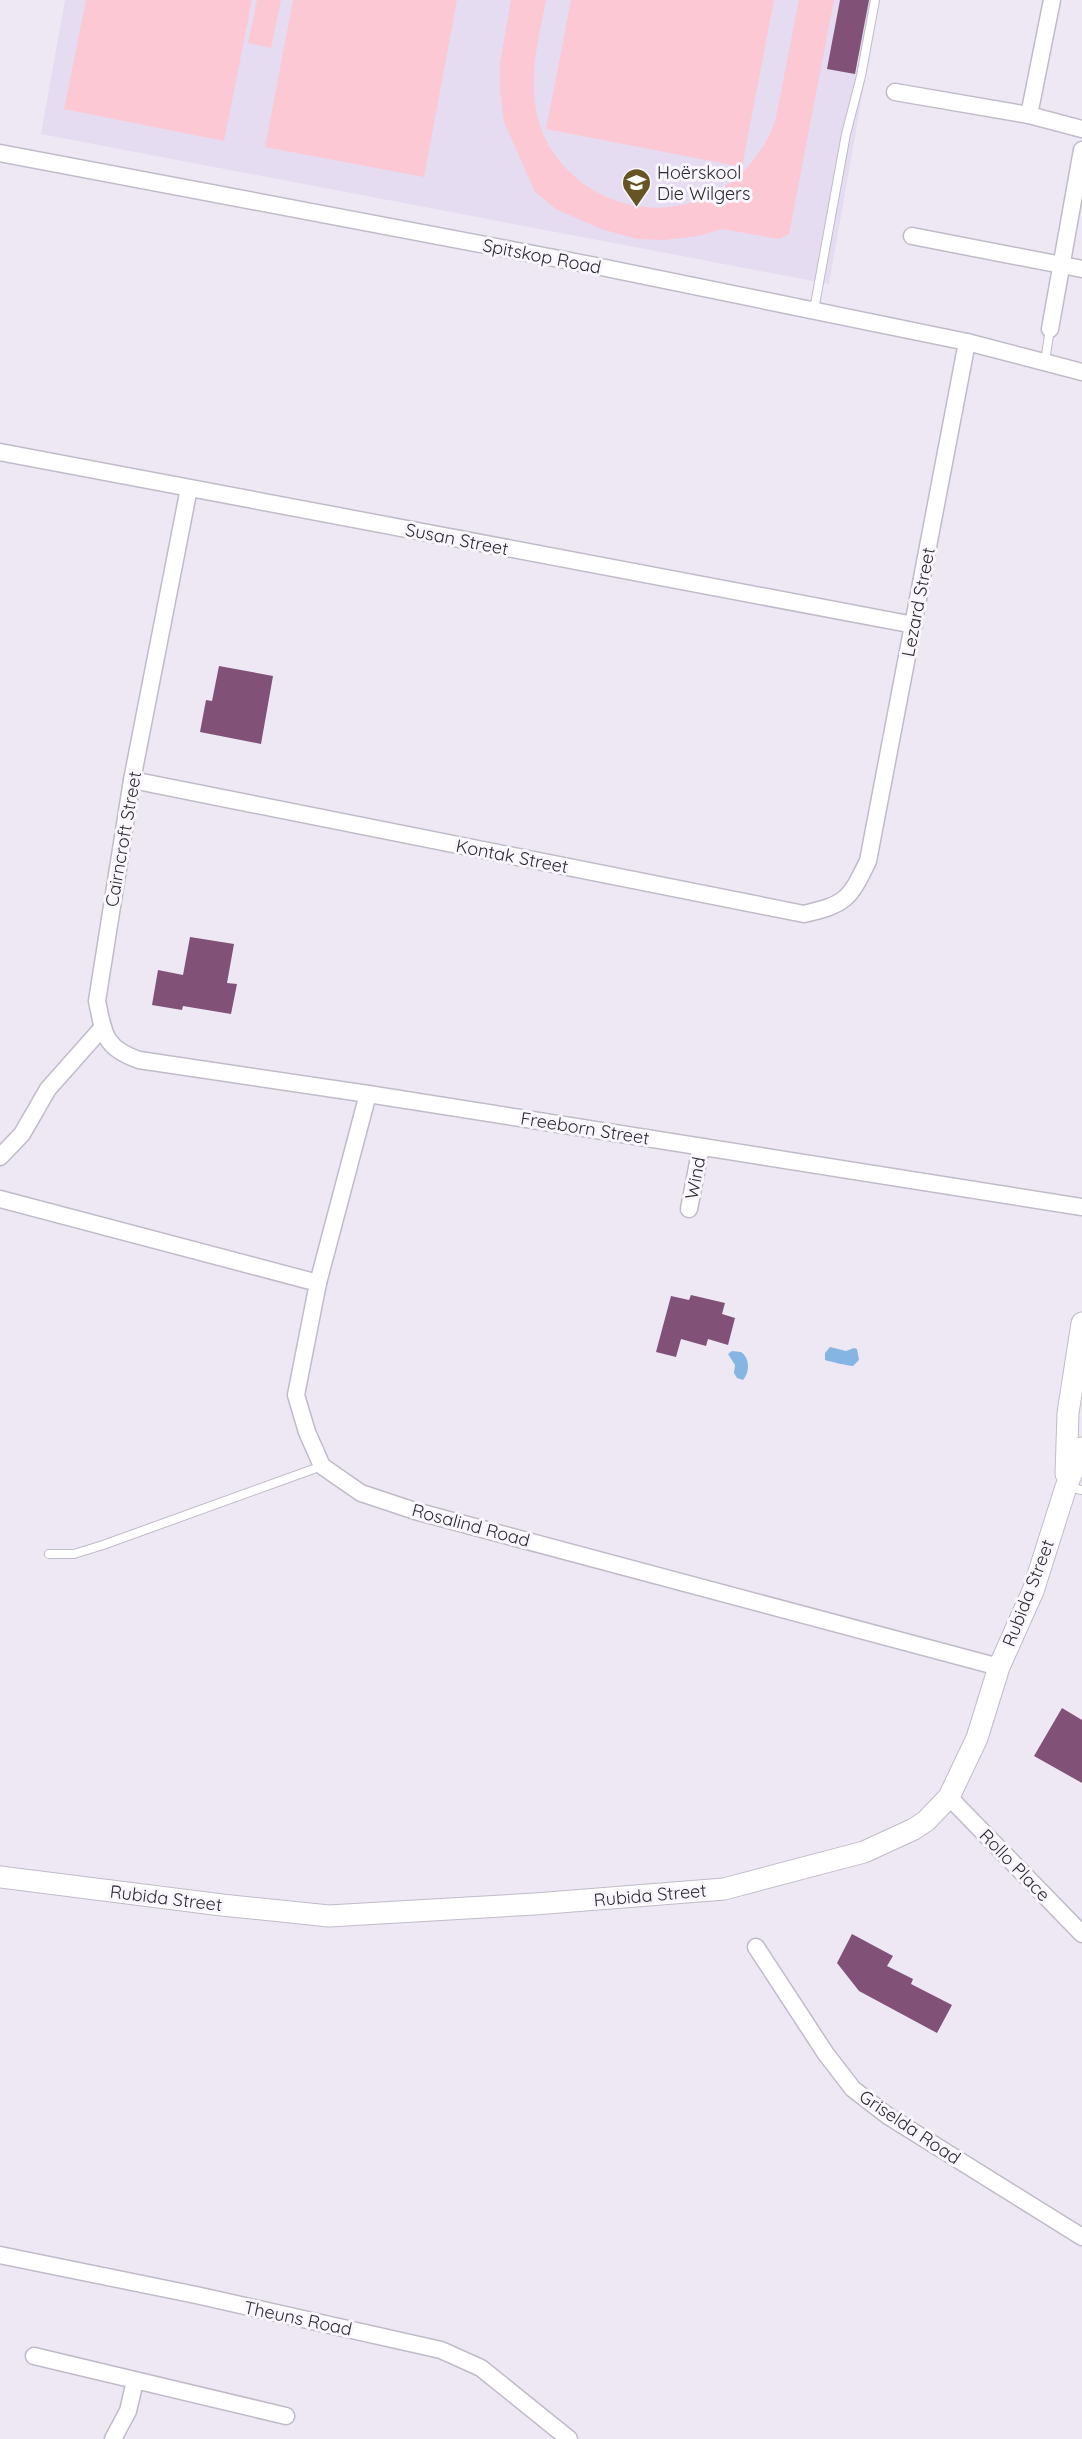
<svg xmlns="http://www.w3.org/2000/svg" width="1082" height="2439" viewBox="0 0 1082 2439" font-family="Quicksand,sans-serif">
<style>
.built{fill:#e5dcf1}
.green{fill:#fcc8d4}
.water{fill:#85b6e3}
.building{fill:#815178}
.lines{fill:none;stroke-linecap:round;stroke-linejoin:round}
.service-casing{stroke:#c0bbc8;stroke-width:10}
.minor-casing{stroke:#c0bbc8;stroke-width:19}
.tertiary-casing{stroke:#c0bbc8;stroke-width:23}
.service{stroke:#fff;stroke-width:8}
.minor{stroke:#fff;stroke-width:16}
.tertiary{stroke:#fff;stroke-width:21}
.labels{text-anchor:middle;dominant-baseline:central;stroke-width:6;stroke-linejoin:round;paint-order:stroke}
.poi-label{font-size:18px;fill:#2c2a2f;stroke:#faf6fe;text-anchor:start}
.street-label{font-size:18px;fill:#2c2a2f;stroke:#faf6fe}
</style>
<rect width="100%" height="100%" fill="#eee8f5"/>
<polygon class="built" points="65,0 879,0 829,284 41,134"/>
<g class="green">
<polygon points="86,0 252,0 224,141 64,109"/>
<polygon points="257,0 281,0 271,48 248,43"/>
<polygon points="293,0 457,0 424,177 265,147"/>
<path d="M511 0H546C538 44 525 86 542 131 549 150 564 168 580 181 651 235 744 203 775 122L799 0H834L789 234 779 239 723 229 698 236 664 240 637 239 601 229 556 209 535 192 504 122 500 92V63Z"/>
<polygon points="571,0 774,0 742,167 546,129"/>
</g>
<g class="water">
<path d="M830 1347 846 1351 854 1348 857 1349 859 1360 853 1366C849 1366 827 1361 825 1360V1353Z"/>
<path d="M732 1351 741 1352C750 1358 750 1372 743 1380L737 1378 734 1373 735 1365 728 1354Z"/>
</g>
<g class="building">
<polygon points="840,0 869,0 855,74 827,69"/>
<polygon points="219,666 273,676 261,744 200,732 206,700 212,701"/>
<polygon points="190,937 234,944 227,983 237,984 231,1014 183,1006 182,1010 152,1005 158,970 183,975"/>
<polygon points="691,1295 725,1303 722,1314 735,1318 728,1345 708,1339 706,1346 681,1339 676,1357 656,1352 671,1296 689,1300"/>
<polygon points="1062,1708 1082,1720 1082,1783 1034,1756"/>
<polygon points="852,1934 893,1956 887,1966 913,1979 911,1984 952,2005 937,2033 859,1991 837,1963"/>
</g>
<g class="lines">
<defs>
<g id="service">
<polyline points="814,310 846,134 861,76 875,0"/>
<polyline points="1045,361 1050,329"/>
<polyline points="1067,1487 1082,1490"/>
<polyline points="49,1554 74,1554 103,1545 322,1466"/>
</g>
<g id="minor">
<polyline points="1052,0 1029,115 1082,129"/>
<polyline points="895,92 1029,115"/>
<polyline points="0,153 591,265 967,342 1082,372"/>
<polyline points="912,236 1082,269"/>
<polyline points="1050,329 1082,150"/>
<polyline points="0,452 914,625"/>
<path d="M189 488 132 780 97 1001C104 1034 104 1048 139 1060L368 1094 1082 1207"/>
<path d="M132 780 804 914C846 904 849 900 868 861L967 342"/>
<polyline points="368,1094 318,1283 296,1395 307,1432 322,1466 361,1493 415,1511 999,1667"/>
<polyline points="0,1157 22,1134 48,1089 103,1027"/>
<polyline points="0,1199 318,1283"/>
<polyline points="689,1209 701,1147"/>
<polyline points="949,1797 1082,1934"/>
<polyline points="756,1947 826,2054 853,2089 888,2116 1082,2237"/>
<polyline points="0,2255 196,2295 441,2350 481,2368 569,2439"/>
<polyline points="34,2356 286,2416"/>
<polyline points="113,2439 128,2411 135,2381"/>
</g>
<g id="tertiary">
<polyline points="1066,1474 1068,1413 1082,1323"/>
<polyline points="0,1877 222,1905 329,1916 535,1904 724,1889 864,1852 914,1829 926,1821 949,1797 977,1738 999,1667 1033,1591 1066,1487 1082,1448"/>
</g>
</defs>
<use href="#service" class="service-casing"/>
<use href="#minor" class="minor-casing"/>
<use href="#tertiary" class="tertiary-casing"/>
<use href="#service" class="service"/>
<use href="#minor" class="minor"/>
<use href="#tertiary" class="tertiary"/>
</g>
<defs>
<symbol id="school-pin" viewBox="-11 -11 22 30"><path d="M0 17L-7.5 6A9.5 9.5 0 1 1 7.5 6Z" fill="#665422" stroke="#faf6fe"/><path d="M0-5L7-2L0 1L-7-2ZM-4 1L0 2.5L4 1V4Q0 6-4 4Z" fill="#fff"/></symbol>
</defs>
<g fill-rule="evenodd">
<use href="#school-pin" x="620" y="166" width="33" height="45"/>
</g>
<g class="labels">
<g class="poi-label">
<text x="657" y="172">Hoërskool<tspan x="657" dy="21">Die Wilgers</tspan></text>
</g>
<g class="street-label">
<text transform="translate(542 256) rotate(11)">Spitskop Road</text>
<text transform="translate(457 539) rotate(11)">Susan Street</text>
<text transform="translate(918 602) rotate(-79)">Lezard Street</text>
<text transform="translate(123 839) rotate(-80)">Cairncroft Street</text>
<text transform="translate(512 856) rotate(11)">Kontak Street</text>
<text transform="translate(585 1128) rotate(9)">Freeborn Street</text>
<text transform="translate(695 1178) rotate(-79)">Wind</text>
<text transform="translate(471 1525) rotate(15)">Rosalind Road</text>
<text transform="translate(1028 1593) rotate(-69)">Rubida Street</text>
<text transform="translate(1015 1865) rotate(46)">Rollo Place</text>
<text transform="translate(650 1895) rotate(-5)">Rubida Street</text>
<text transform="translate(166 1898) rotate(7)">Rubida Street</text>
<text transform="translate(910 2127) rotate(34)">Griselda Road</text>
<text transform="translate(298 2318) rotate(12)">Theuns Road</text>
</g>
</g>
</svg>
